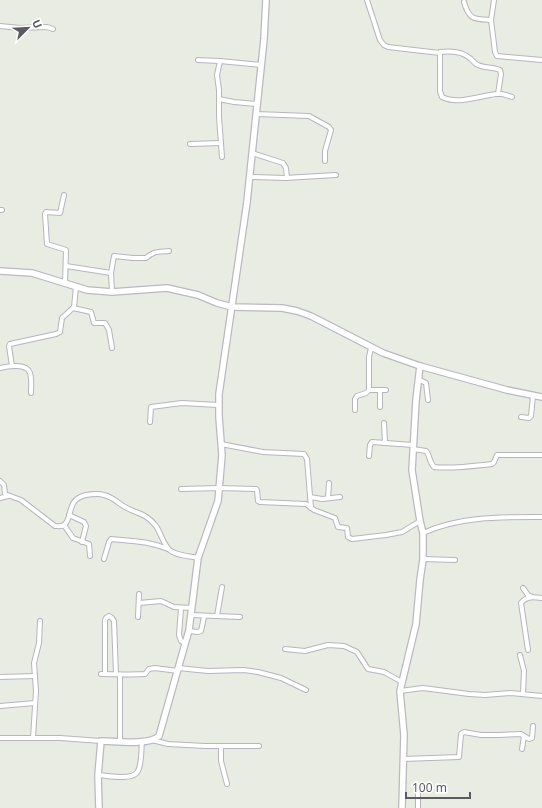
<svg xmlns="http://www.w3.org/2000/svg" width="542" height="808" viewBox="0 0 542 808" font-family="'Noto Sans',sans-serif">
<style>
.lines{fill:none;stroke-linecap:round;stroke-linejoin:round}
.street-casing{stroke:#b7b5bc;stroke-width:6}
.secondary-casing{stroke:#bbb8c0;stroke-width:8}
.street{stroke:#fff;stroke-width:4}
.secondary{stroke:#fff;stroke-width:5.5}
</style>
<rect width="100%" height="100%" fill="#e8ece3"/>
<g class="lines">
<defs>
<g id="street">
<path d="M367 0 380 40 384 45 388 47 440 53V91L442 97C458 105 479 96 496 94 501 93 506 95 512 97"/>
<polyline points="494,0 491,20 495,52 497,56 542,60"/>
<path d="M464 2C469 20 474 19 491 20"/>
<polyline points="0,26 20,28 47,27 53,29"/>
<path d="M440 52C451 51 462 51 471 59 473 61 475 64 478 65 484 68 493 67 500 70L501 74 498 94"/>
<polyline points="198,60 220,61 261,65"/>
<polyline points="220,61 217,75 219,90 219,117 222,157"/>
<polyline points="219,99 234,102 257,104"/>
<polyline points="256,114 309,116 329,127 331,130 325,151 325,161"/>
<polyline points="190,144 221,143"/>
<polyline points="252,153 283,163 286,168 287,178"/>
<polyline points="250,177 285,178 336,175"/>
<polyline points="64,195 60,213 46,212 45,214 47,244 66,250 65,283"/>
<polyline points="0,210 2,210"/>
<polyline points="66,266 111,273"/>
<path d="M112 292 111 273 114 256 133 258H146C154 251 158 252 169 251"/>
<polyline points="73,308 91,312 94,323 105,323 109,330 112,348"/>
<polyline points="12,366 9,346 10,344 56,334 60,332 62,318 74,307 76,287"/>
<path d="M0 368C8 366 27 363 30 373 32 379 31 387 31 393"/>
<polyline points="418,379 426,383 428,400"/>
<polyline points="369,390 386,390"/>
<polyline points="380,390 380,407"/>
<polyline points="355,410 355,399 357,396 366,393 369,390 369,357 371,348"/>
<polyline points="521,417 529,418 531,416 533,396"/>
<polyline points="150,422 151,407 182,403 218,405"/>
<polyline points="384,423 385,443"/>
<polyline points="221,444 263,452 304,454 307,459 311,508"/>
<path d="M413 449 426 451C430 455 429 462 434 467 453 469 473 466 492 464L494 462 497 455H542"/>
<polyline points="369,456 370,445 372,442 413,445"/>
<path d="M0 481 4 485 5 494 21 500 55 526C58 526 61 527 64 525 74 517 65 500 86 495 92 494 98 493 104 495 113 497 118 503 125 507 137 514 146 513 156 526 161 533 164 547 171 551 178 556 190 556 198 558"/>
<polyline points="181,489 219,488 256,489 257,490 258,501 260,502 306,504 314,510 335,518 338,527 347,528 348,537 352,539 386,535 402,532 420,521"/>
<polyline points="310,497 322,499 340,497"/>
<polyline points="0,498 8,496"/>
<polyline points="328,498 329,483"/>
<polyline points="69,515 84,522 86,526 82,542"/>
<polyline points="64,525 73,538 89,544 90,556"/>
<path d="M423 533C459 516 503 517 542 517"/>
<path d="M104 559 109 542 111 539C131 541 149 541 168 549"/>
<polyline points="423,559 455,560"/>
<polyline points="523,588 528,595 532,597"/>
<polyline points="139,603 161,601 174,607 192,608"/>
<polyline points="181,608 179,635 181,641 185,643"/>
<polyline points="191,615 240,617"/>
<polyline points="217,616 222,587"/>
<polyline points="138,617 139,594"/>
<polyline points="189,631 198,632 201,631 204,617"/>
<polyline points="285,649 305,651 328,645 344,646 357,652 368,669 384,672 402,682"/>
<path d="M528 650 521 603C526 596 534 597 542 598"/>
<polyline points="520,655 524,671 523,694"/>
<polyline points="178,668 208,671 244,670 258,672 281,678 306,690"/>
<path d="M101 674C116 674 130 675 145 674L149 669 155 668 178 671"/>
<polyline points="105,674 105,620 106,618 109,616 112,618 114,621 116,674"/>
<polyline points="0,677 35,676"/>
<polyline points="400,691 423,688 469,694 485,695 511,693 542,696"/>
<polyline points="0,706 35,703"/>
<polyline points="524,736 529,739 532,738 533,726"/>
<polyline points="0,738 60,738 101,741"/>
<polyline points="33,738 36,691 34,663 39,643 40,621"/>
<polyline points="152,740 168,744 205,746 259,746"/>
<polyline points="120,741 120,675"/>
<polyline points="221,746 221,761 227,784"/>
<polyline points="403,759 459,757 461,734 464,732 481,735 499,735 521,734 524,736 522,749"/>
<path d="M98 775C108 776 134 781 138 771 142 763 141 751 142 742"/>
<polyline points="418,808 418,791"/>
</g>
<g id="secondary">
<polyline points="0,271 32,273 87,290 112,292 167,288 198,295 217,303 232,307 282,308 297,311 311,316 383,353 420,366 507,390 542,397"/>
<path d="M99 808 98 775 101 741C114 741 149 746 159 736L189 630 198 558 218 501 222 455 219 417V394L247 202 264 39 266 0"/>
<polyline points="402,808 404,735 400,691 416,624 420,580 423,559 423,533 420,521 412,470 416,400 420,366"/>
</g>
</defs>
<use href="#street" class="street-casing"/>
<use href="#secondary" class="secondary-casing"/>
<use href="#street" class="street"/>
<use href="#secondary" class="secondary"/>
</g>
<g transform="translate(28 28) rotate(66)" stroke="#ffffff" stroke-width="3" paint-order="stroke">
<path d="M0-3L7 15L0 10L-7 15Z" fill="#5d5b62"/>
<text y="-6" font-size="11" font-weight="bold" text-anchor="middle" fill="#5d5b62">U</text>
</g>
<path d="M406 792v6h64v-6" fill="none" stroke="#5d5b62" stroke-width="2"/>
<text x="412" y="792" font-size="12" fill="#5d5b62" stroke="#ffffff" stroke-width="3" paint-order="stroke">100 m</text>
</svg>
